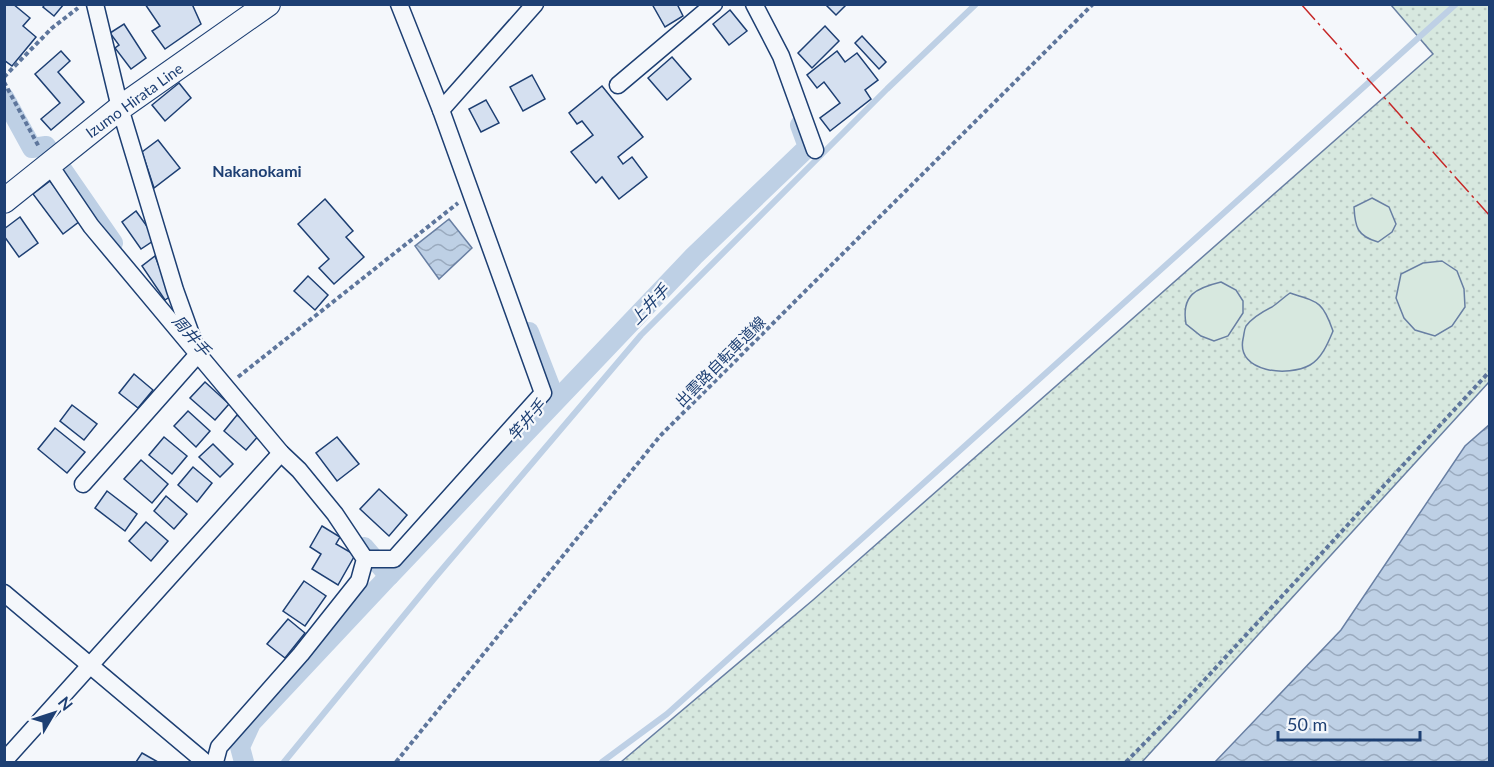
<svg xmlns="http://www.w3.org/2000/svg" width="1494" height="767" viewBox="0 0 1494 767" font-family="Lato,'Noto Sans JP',sans-serif">
<style>
.grass{fill:url(#grass-dots);stroke:#687fa3;stroke-width:1.5}
.pitch{fill:#d7e8df;stroke:#687fa3;stroke-width:1.5}
.water{fill:url(#water-waves);stroke:#687fa3;stroke-width:1.5}
.lines{fill:none;stroke-linecap:round;stroke-linejoin:round}
.stream{stroke:#bed0e5;stroke-width:6}
.canal{stroke:#bed0e5;stroke-width:20}
.building{fill:#d5e0f0;stroke:#1d3f73;stroke-width:1.5}
.minor-casing{stroke:#1d3f73;stroke-width:19}
.secondary-casing{stroke:#1d3f73;stroke-width:26}
.path{stroke:#5e769c;stroke-width:4;stroke-dasharray:4.5 3;stroke-linecap:butt}
.minor{stroke:#f4f7fb;stroke-width:16}
.secondary{stroke:#f4f7fb;stroke-width:24}
.power{stroke:#c62828;stroke-width:1.5;stroke-dasharray:21 4.5 3 4.5;stroke-linecap:butt}
.labels{text-anchor:middle;dominant-baseline:central;stroke-width:4.5;stroke-linejoin:round;paint-order:stroke}
.street-label{font-size:15px;fill:#1d3f73;stroke:#f4f7fb}
.neighbourhood-label{font-size:16px;font-weight:bold;fill:#1d3f73;stroke:#f4f7fb}
.water-label{font-size:16px;font-style:italic;fill:#1d3f73;stroke:#f4f7fb}
</style>
<defs>
<pattern id="grass-dots" width="8" height="8" patternUnits="userSpaceOnUse" patternTransform="scale(1.5)"><rect width="8" height="8" fill="#d7e8df"/><path d="M2 2h.1M6 6h.1" fill="none" stroke="#b8c8c3" stroke-width="1.8" stroke-linecap="round"/></pattern>
<pattern id="water-waves" width="16" height="10" patternUnits="userSpaceOnUse" patternTransform="scale(1.5)"><rect width="16" height="10" fill="#bed0e5"/><path d="M0 5q4-4 8 0t8 0" fill="none" stroke="#9aaabe"/></pattern>
</defs>
<rect width="100%" height="100%" fill="#f4f7fb"/>
<polygon class="grass" points="1391,5 1489,5 1489,382 1142,762 621,762 813,600 1433,54"/>
<g class="pitch">
<path d="M1372 198 1389 207 1396 224 1392 232 1378 242C1357 236 1355 227 1354 207Z"/>
<polygon points="1442,261 1457,271 1464,289 1465,307 1452,326 1435,336 1415,330 1404,318 1396,298 1401,274 1423,263"/>
<path d="M1221 282 1236 290 1243 301V313L1228 336 1214 341 1201 336 1186 324C1181 295 1196 288 1221 282Z"/>
<path d="M1290 293C1319 302 1323 302 1333 331 1328 343 1322 358 1310 365 1289 377 1236 373 1243 339 1244 335 1244 330 1246 326 1253 317 1262 312 1272 307 1278 303 1284 297 1290 293Z"/>
</g>
<g class="water">
<polygon points="449,219 472,248 439,279 415,246"/>
<polygon points="1489,425 1489,762 1215,762 1341,630 1465,446"/>
</g>
<g class="lines">
<g class="stream">
<polyline points="284,762 433,580 641,335 887,89 976,4"/>
<polyline points="602,762 667,714 1456,4"/>
</g>
<g class="canal">
<polyline points="4,97 32,148 46,146 113,243"/>
<polyline points="529,332 550,386 550,393 537,407"/>
<polyline points="364,547 389,576 694,256 808,147 800,125"/>
<polyline points="244,762 240,747 251,723 389,576 387,573 393,567"/>
</g>
</g>
<g class="building">
<polygon points="4,4 13,4 30,18 23,26 36,37 12,66 4,60"/>
<polygon points="45,4 64,4 54,16 43,7"/>
<polygon points="145,4 192,4 201,24 165,49 152,31 160,26"/>
<polygon points="652,4 677,4 683,16 665,27"/>
<polygon points="825,4 847,4 836,15"/>
<polygon points="730,10 747,31 729,45 713,24"/>
<polygon points="124,24 146,58 131,69 115,48 119,45 110,33"/>
<polygon points="825,26 839,41 812,68 798,53"/>
<polygon points="862,36 886,62 879,69 855,43"/>
<polygon points="61,51 70,61 58,72 84,102 51,130 41,119 60,103 35,74"/>
<polygon points="837,51 845,62 857,53 878,80 865,90 871,99 830,131 820,118 840,103 824,82 817,88 807,75"/>
<polygon points="672,57 691,79 667,100 648,78"/>
<polygon points="532,75 545,99 523,111 510,87"/>
<polygon points="179,83 191,98 165,121 152,105"/>
<polygon points="602,86 643,137 618,157 623,164 632,157 647,177 619,199 602,177 596,183 571,152 593,135 582,121 577,124 569,113"/>
<polygon points="486,100 499,123 481,132 469,109"/>
<polygon points="158,140 180,168 154,188 142,152"/>
<polygon points="50,181 80,221 63,234 33,194"/>
<polygon points="325,199 353,231 346,237 364,257 334,284 319,268 329,259 298,224"/>
<polygon points="136,211 156,239 141,249 122,222"/>
<polygon points="20,217 38,243 19,257 4,236 4,229"/>
<polygon points="155,256 171,296 165,300 142,266"/>
<polygon points="308,276 328,295 315,310 294,291"/>
<polygon points="134,374 153,390 138,408 119,393"/>
<polygon points="205,382 229,404 215,420 190,398"/>
<polygon points="72,405 97,424 84,440 60,421"/>
<polygon points="188,411 210,431 196,447 174,426"/>
<polygon points="237,415 260,434 246,450 224,431"/>
<polygon points="55,428 85,452 67,473 38,449"/>
<polygon points="164,437 187,456 172,474 149,455"/>
<polygon points="337,437 359,464 337,481 316,453"/>
<polygon points="213,444 233,464 220,477 199,457"/>
<polygon points="141,460 168,484 152,503 124,479"/>
<polygon points="193,467 212,483 197,502 178,485"/>
<polygon points="379,489 407,515 389,536 360,509"/>
<polygon points="107,491 137,514 125,531 95,508"/>
<polygon points="166,496 187,514 174,529 154,511"/>
<polygon points="146,522 168,541 151,561 129,541"/>
<polygon points="322,526 340,537 336,544 355,555 338,585 312,569 321,554 310,547"/>
<polygon points="304,581 326,596 305,626 283,611"/>
<polygon points="288,619 305,633 285,658 267,644"/>
<polygon points="142,753 158,762 136,762"/>
</g>
<g class="lines">
<defs>
<g id="minor">
<polyline points="95,4 120,108 175,290 198,354 281,453 299,470 335,514 365,559 359,581 301,654 219,747 215,762"/>
<polyline points="754,4 781,56 815,150"/>
<polyline points="618,85 714,4"/>
<polyline points="441,110 535,4"/>
<polyline points="49,164 91,226 198,354 83,484"/>
<polyline points="365,559 394,559 543,393 441,110 399,4"/>
<polyline points="4,593 205,762"/>
<polyline points="4,761 281,453"/>
</g>
<polyline id="secondary" points="4,201 120,108 268,4"/>
</defs>
<use href="#minor" class="minor-casing"/>
<use href="#secondary" class="secondary-casing"/>
<g class="path">
<polyline points="4,77 52,28 78,8"/>
<polyline points="4,82 39,147"/>
<polyline points="238,377 458,203"/>
<polyline points="396,762 660,436 1093,4"/>
<polyline points="1126,762 1174,713 1490,371"/>
</g>
<use href="#minor" class="minor"/>
<use href="#secondary" class="secondary"/>
<polyline class="power" points="1301,4 1490,216"/>
</g>
<g class="labels">
<g class="street-label">
<text transform="translate(134 100) rotate(-36)">Izumo Hirata Line</text>
<text transform="translate(720 361) rotate(-45)">出雲路自転車道線</text>
</g>
<g class="neighbourhood-label">
<text x="257" y="170">Nakanokami</text>
</g>
<g class="water-label">
<text transform="translate(649 304) rotate(-46)">上井手</text>
<text transform="translate(192 335) rotate(49)">周井手</text>
<text transform="translate(526 420) rotate(-49)">竿井手</text>
</g>
</g>
<rect width="1494" height="767" fill="none" stroke="#1d3f73" stroke-width="12"/>
<g transform="translate(54 713) rotate(51)" stroke="#f4f7fb" stroke-width="4.5" paint-order="stroke">
<path d="M0-4.5L10 22L0 15L-10 22Z" fill="#1d3f73"/>
<text y="-9" font-size="16" font-weight="bold" text-anchor="middle" fill="#1d3f73">N</text>
</g>
<path d="M1278 731v9h142v-9" fill="none" stroke="#1d3f73" stroke-width="3"/>
<text x="1287" y="731" font-size="18" fill="#1d3f73" stroke="#f4f7fb" stroke-width="4.5" paint-order="stroke">50 m</text>
</svg>
